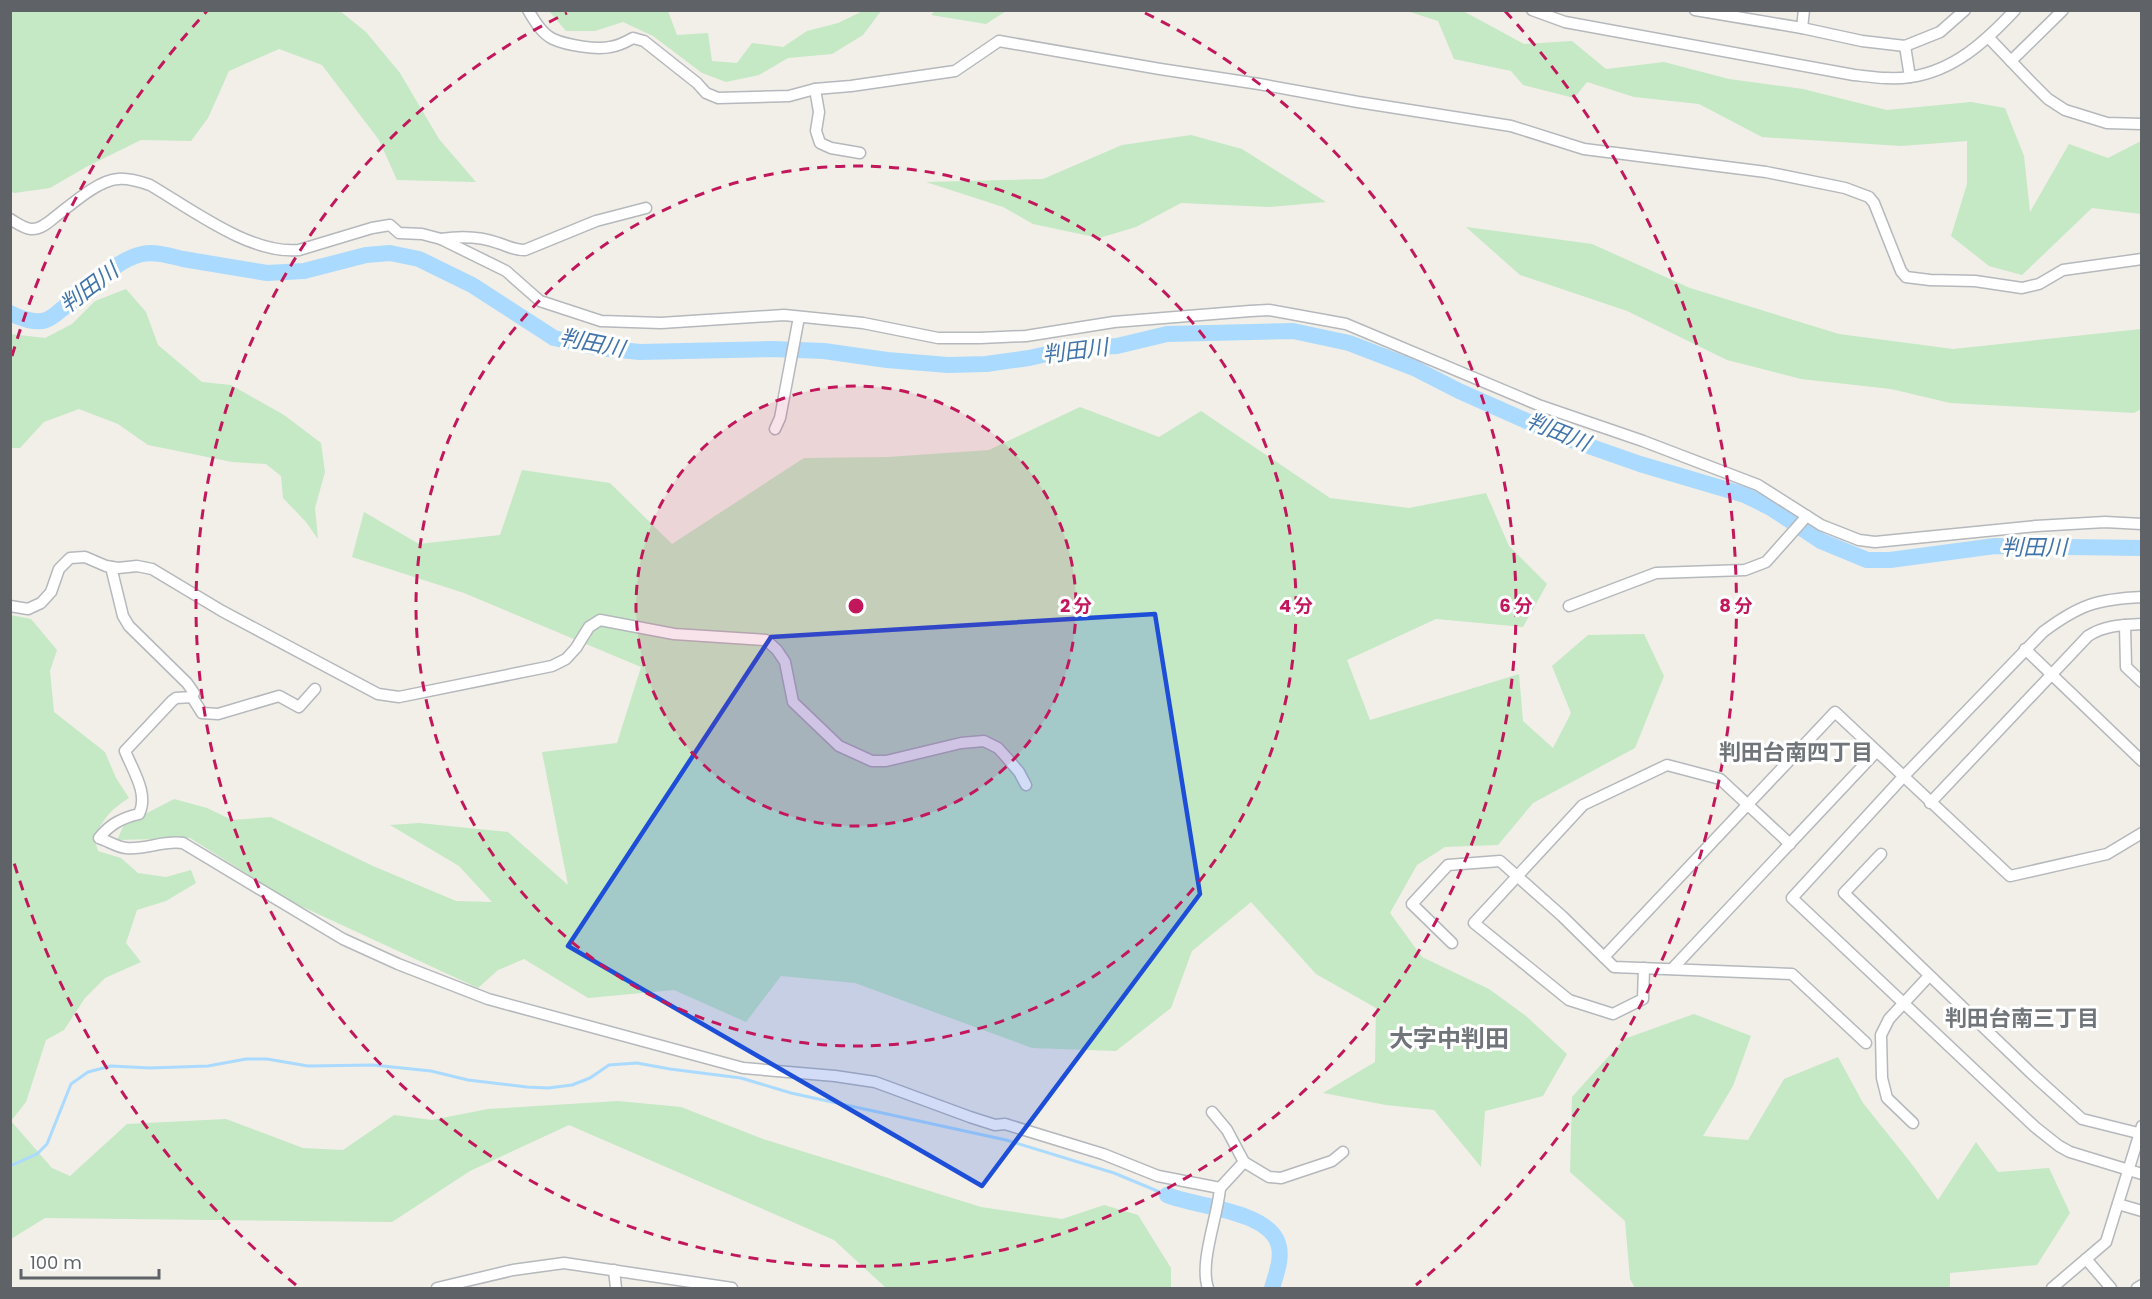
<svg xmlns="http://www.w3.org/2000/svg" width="2152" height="1299" viewBox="0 0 2152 1299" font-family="Poppins,'Noto Sans JP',sans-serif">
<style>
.green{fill:#c5e8c5}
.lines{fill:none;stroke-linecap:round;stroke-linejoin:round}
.stream{stroke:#aadaff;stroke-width:3}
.river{stroke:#aadaff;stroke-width:16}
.minor-casing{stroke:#b5b8bc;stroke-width:13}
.minor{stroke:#fff;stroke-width:10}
.marked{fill:#1d4ed8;fill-opacity:0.2;stroke:#1d4ed8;stroke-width:4.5;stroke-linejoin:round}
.ring{fill:none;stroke:#c2185b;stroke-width:3;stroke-dasharray:10 8}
.labels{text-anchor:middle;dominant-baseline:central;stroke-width:6;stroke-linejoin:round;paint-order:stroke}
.water-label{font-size:22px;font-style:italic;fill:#4174aa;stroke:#fff}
.neighbourhood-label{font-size:22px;font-weight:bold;fill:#70757a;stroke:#fff}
.quarter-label{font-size:24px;font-weight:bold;fill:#70757a;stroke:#fff}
.centre{fill:#c2185b;stroke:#fff;stroke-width:3}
.ring-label{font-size:18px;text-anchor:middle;font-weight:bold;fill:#c2185b;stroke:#fff;stroke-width:6;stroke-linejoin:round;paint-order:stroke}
</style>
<rect width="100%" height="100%" fill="#f1efe8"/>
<g class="green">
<polygon points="11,10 340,11 366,32 400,73 439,139 476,182 397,180 379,140 322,65 279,49 229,71 208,118 191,141 141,140 86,167 50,188 14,193 10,191"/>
<polygon points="549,11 668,11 677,35 708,33 712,61 737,63 752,43 783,47 807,31 838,23 863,11 881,11 863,35 832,54 788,58 759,75 726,82 702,73 653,36 623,22 595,31 566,31"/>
<polygon points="935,11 935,10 1006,11 986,24 931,15"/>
<polygon points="1407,11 1463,11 1524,44 1572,41 1606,69 1664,62 1729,79 1803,89 1887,110 1971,102 2005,108 2024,156 2030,212 2069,144 2108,158 2141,141 2141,214 2092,208 2022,275 1989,266 1951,236 1967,184 1967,141 1901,146 1762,137 1699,104 1634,97 1587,82 1574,98 1523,85 1511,71 1454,59 1438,21"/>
<polygon points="1191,135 1242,149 1326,202 1269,207 1181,203 1136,227 1099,238 1033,224 1003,207 926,182 1043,179 1122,145"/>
<polygon points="1466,227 1592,244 1690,288 1839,334 1953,349 2141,329 2141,409 2134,413 1950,403 1891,389 1801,379 1727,360 1627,311 1520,275"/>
<polygon points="126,289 146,312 158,345 202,382 231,385 284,415 321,443 325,472 315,508 318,539 306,522 283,498 281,476 266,464 232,462 148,445 118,424 79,409 44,422 20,448 11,448 11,334 45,338 72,324 95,301"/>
<polygon points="1080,407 1159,437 1201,411 1330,498 1409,508 1486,493 1509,546 1547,584 1523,627 1436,619 1347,660 1370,720 1519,674 1523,721 1553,748 1571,713 1552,666 1588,635 1644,634 1664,676 1635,748 1533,803 1498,845 1445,847 1417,865 1390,913 1422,957 1489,989 1526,1016 1567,1054 1543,1096 1485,1111 1481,1167 1434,1110 1386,1105 1323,1093 1375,1062 1376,1008 1316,974 1251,902 1192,951 1171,1008 1116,1051 1032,1048 855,983 781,976 746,1022 674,990 588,998 524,959 498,970 478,988 292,902 190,838 117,840 124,825 174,799 207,808 232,820 271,817 373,866 456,901 492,902 459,866 390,825 419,823 508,832 568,885 542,752 617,743 641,667 464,593 352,557 364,512 419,544 500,535 522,470 610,483 672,544 804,458 888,457 989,450"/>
<path d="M11 615 31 619 57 650 50 671 54 712 105 752 116 778 129 798C110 810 104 818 94 838L98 851 121 858 138 873 166 877 191 870 196 883 166 901 137 910 126 943 141 962 105 978 85 998 64 1030 46 1040 26 1102 11 1121 52 1168 70 1176 127 1124 226 1119 303 1148 343 1150 394 1115 432 1120 488 1109 618 1101 681 1107 763 1139 981 1207 1062 1219 1104 1205 1138 1215 1171 1268V1288H886L834 1240 569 1125 470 1171 392 1222 45 1218 11 1239Z"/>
<polygon points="1694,1014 1751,1036 1733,1086 1703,1136 1748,1140 1784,1079 1838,1057 1863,1103 1911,1163 1938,1200 1976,1142 1998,1172 2049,1168 2070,1213 2037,1265 1950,1273 1950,1288 1635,1288 1630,1279 1625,1221 1570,1172 1572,1097 1624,1039"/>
</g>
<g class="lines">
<polyline class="stream" points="10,1166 37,1154 47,1144 71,1084 88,1072 111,1066 150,1068 208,1066 246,1059 267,1059 308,1066 373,1065 431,1071 468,1080 527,1087 548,1088 572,1085 590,1078 609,1065 637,1063 670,1069 741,1078 791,1093 1006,1140 1114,1173 1167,1195"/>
<g class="river">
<path d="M10 313C19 318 36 324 46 320 52 318 57 313 62 309 88 292 112 261 142 254 155 251 171 256 183 259L267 273 304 271 366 255 390 253 419 259 472 285 554 338 600 348 640 352 772 349 824 351 887 360 948 365 986 364 1029 358 1069 349 1117 346 1167 334 1293 331 1349 343 1414 368 1459 391 1563 437 1640 464 1745 495 1771 508 1821 541 1867 560H1890L1995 546 2142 548"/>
<path d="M1167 1195C1196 1207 1266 1210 1278 1243 1283 1257 1276 1275 1272 1288"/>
</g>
<defs>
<g id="minor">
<path d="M528 10C534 20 542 34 553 39 566 45 596 50 610 47 618 46 626 42 633 38L644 41 697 83 706 93 718 98 789 96 815 89 851 86 955 71 999 41 1160 69 1259 84 1358 102 1511 126 1584 149 1766 172 1845 188 1869 197 1874 203 1901 271 1906 277 1930 280 1975 281 2022 288 2039 284 2063 270 2142 259"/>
<path d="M1532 10 1565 22 1854 75C1873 77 1892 80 1910 77 1954 71 1986 41 2015 10"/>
<polyline points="1695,10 1802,28 1862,41 1905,46 1940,32 1965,10"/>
<polyline points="1802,28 1804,10"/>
<polyline points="1989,38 2031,82 2048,99 2065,110 2107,123 2142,124"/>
<polyline points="1905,46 1910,77"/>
<polyline points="2011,61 2063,10"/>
<polyline points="815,89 819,112 816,131 820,143 831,148 860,153"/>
<path d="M10 219C17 223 23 228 31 229 40 230 49 222 55 217 71 205 98 180 118 179 128 178 141 182 150 185 191 209 251 255 299 250L372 228 390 225 399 233 422 234 441 239 506 271 540 301 601 321 661 323 784 315 863 323 938 338H980L1026 336 1114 322 1250 311 1269 310 1346 324 1541 406 1643 441 1758 485 1821 525 1859 540 1875 542 2036 526 2105 522 2142 524"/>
<path d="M441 239C461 236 479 236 498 243 508 246 513 250 525 250L596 221 646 208"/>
<polyline points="775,429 780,418 799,317"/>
<polyline points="111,567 123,616 129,626 187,683 194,693 192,697 202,713 218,714 279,696 299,707 315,689"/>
<path d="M2142 597C2097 599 2079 605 2043 632L1903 777 1792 898 2035 1127 2059 1146 2070 1152 2142 1174"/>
<polyline points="10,606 28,609 41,603 51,592 59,569 70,558 85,557 106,566 118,568 137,566 152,569 222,611 378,694 399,697 552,666 566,659 576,648 589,627 600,620 674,634 766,640 777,650 785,662 793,702 839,746 872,761 886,761 961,743 984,741 998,748 1007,758 1019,772 1026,785"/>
<polyline points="1569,606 1656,573 1745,570 1766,562 1807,516"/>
<polyline points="2125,625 2126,667 2142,682"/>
<polyline points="2025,649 2142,761"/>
<path d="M192 697 176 698 172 701 125 751C133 771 149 794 139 814 122 818 110 824 99 838 108 841 117 847 126 848 146 850 163 840 183 843L343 939 398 964 488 999 743 1068 835 1076 875 1082 970 1117 995 1125 1005 1124 1103 1154 1158 1176 1220 1188C1218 1216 1199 1262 1208 1288"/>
<path d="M1930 803 2088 636C2105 625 2122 625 2142 624"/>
<polyline points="1881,854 1844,893 2031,1073 2082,1119 2142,1134"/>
<polyline points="1452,943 1412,904 1448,865 1500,861 1562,916 1614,967 1792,974 1866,1043"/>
<polyline points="1604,957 1835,712 2010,876 2107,854 2142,833"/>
<polyline points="1644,968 1643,999 1613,1014 1569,1000 1474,923 1583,805 1667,765 1720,779 1790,844"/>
<polyline points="1672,969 1876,752"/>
<polyline points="1212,1112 1227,1130 1244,1162 1269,1177 1281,1178 1332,1161 1343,1152"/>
<polyline points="1913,1123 1887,1098 1882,1078 1881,1035 1889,1019 1929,976"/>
<polyline points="1220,1188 1244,1162"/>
<polyline points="2118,1204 2142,1211"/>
<polyline points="2086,1259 2111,1288"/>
<polyline points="614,1270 616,1288"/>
<polyline points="437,1288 513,1270 564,1263 732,1288"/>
<polyline points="2052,1288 2106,1242 2142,1126"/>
<polyline points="2137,1288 2142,1285"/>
</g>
</defs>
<use href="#minor" class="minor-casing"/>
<use href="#minor" class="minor"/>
</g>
<path class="marked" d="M1155 614 1200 894 982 1186 568 946 771 637Z"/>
<circle cx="856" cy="606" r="220" fill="#c2185b" fill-opacity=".12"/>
<g class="ring">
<circle cx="856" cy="606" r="220"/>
<circle cx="856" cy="606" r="440"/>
<path d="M1145 13A660 660 0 1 1 567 13"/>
<path d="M296 1285A880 880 0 0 1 12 856M12 356A880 880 0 0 1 207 11M1505 11A880 880 0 0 1 1416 1285"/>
</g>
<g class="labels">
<g class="water-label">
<text transform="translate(89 288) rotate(-37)">判田川</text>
<text transform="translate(592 343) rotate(11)">判田川</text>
<text transform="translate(1075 351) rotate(-7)">判田川</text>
<text transform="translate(1558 432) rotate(22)">判田川</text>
<text x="2034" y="547">判田川</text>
</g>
<g class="neighbourhood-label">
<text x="1796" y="752">判田台南四丁目</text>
<text x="2022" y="1018">判田台南三丁目</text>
</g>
<g class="quarter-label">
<text x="1449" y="1038">大字中判田</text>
</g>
</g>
<circle cx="856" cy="606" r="9" class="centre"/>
<g class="ring-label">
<text x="1076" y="612">2 分</text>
<text x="1296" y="612">4 分</text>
<text x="1516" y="612">6 分</text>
<text x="1736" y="612">8 分</text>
</g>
<rect width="2152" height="1299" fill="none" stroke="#5f6368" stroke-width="24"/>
<path d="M21 1269v9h138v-9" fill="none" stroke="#5f6368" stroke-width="3"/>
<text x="30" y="1269" font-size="18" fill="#5f6368" stroke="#ffffff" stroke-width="4.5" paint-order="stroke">100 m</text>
</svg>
